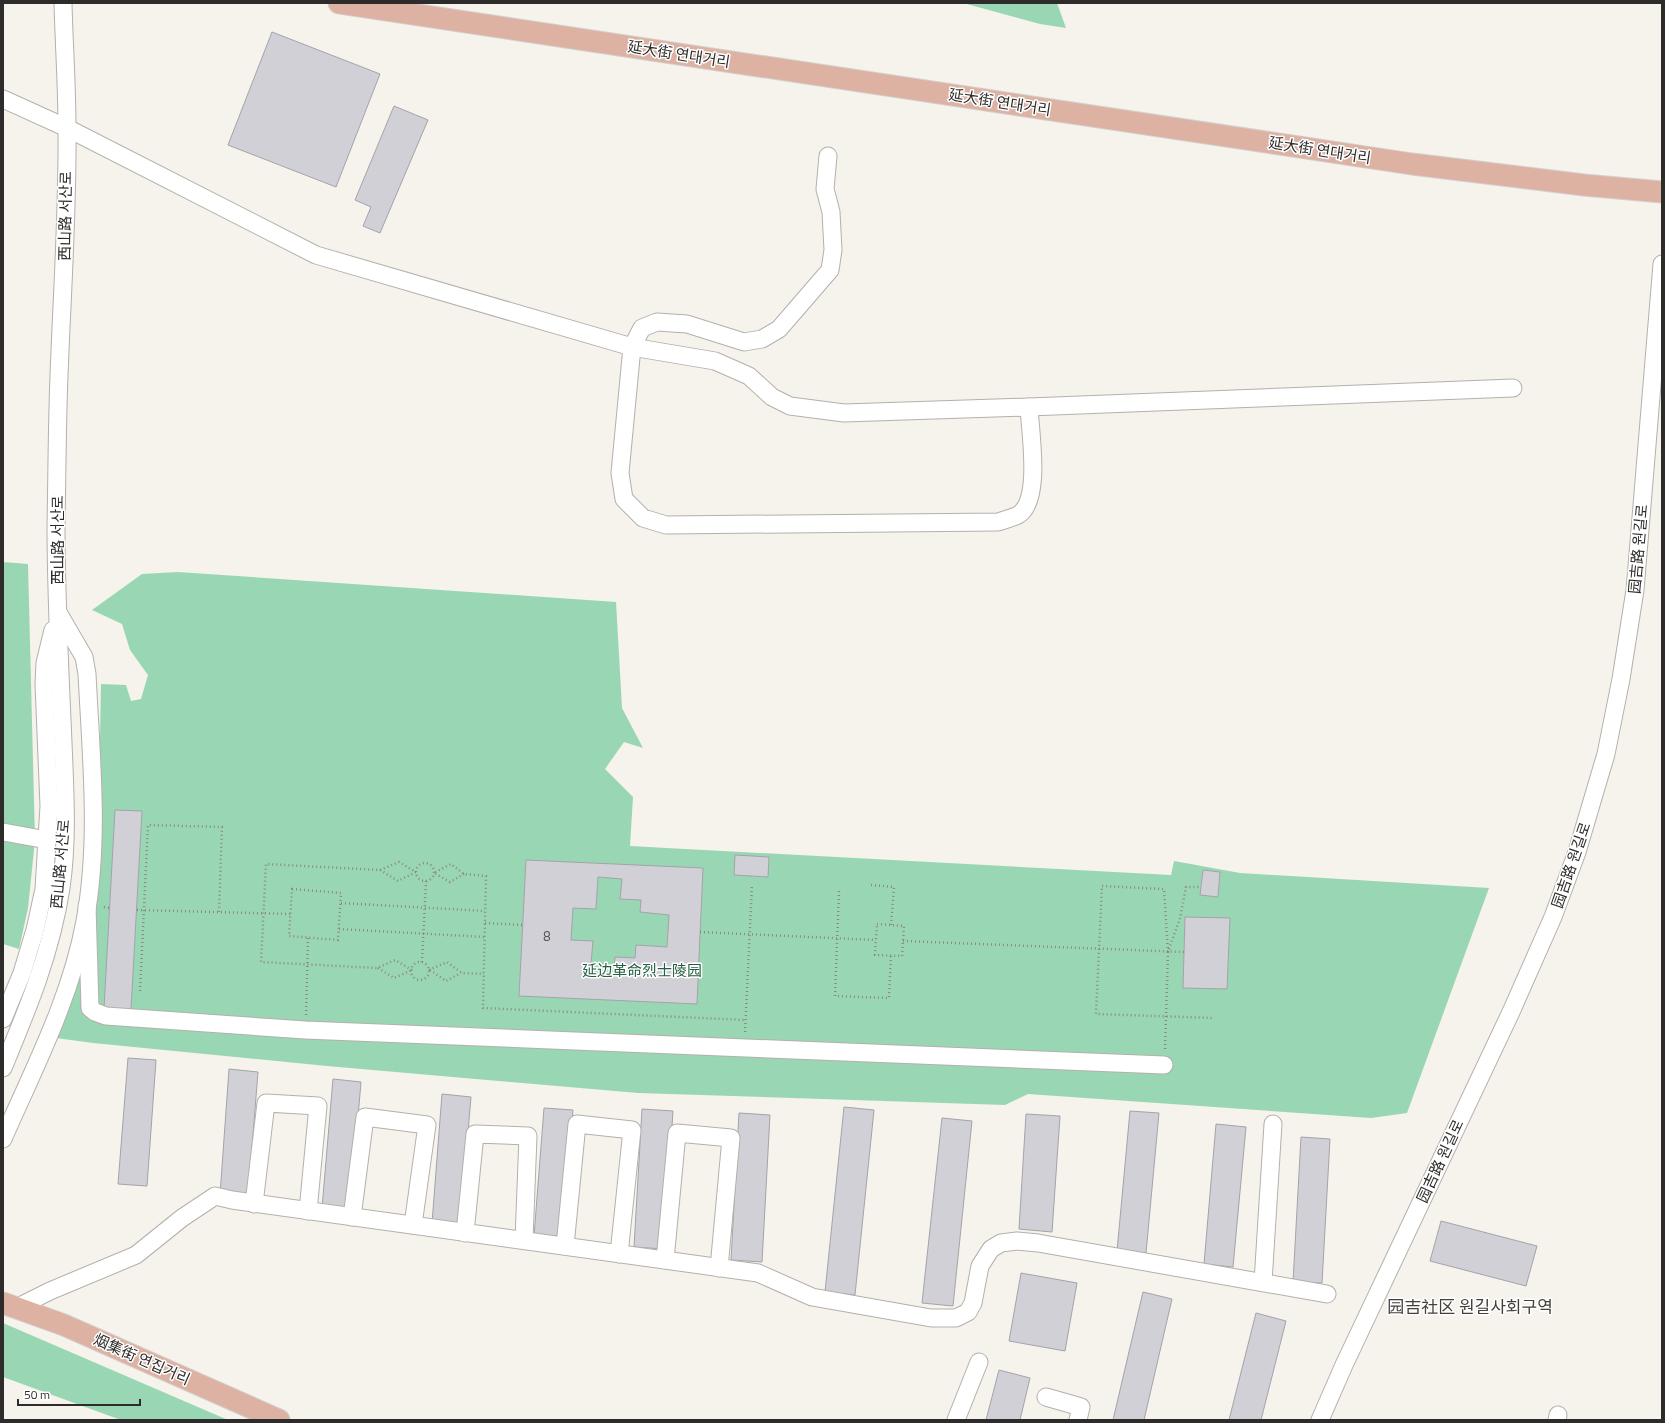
<svg xmlns="http://www.w3.org/2000/svg" width="1665" height="1423" viewBox="0 0 1665 1423" font-family="'Titillium Web','Noto Sans SC','Noto Sans KR',sans-serif">
<style>
.green{fill:#99d7b4}
.building{fill:#d0d0d6;stroke:#a3a3a9;fill-rule:evenodd}
.lines{fill:none;stroke-linecap:round;stroke-linejoin:round}
.minor-casing{stroke:#b4b0ab;stroke-width:19}
.major-casing{stroke:#d1d1d0;stroke-width:23}
.path{stroke:#8b8884;stroke-width:2.5;stroke-dasharray:1 3;stroke-linecap:butt}
.minor{stroke:#fff;stroke-width:17}
.major{stroke:#deb2a3;stroke-width:21}
.labels{text-anchor:middle;dominant-baseline:central;stroke-width:3;stroke-linejoin:round;paint-order:stroke}
.number-label{font-size:13px;fill:#565555}
.street-label{font-size:15px;fill:#2e2c2a;stroke:#fff}
.park-label{font-size:15px;fill:#255e42;stroke:#fff}
.quarter-label{font-size:17px;fill:#44413c;stroke:#fff}
</style>
<rect width="100%" height="100%" fill="#f6f2ec"/>
<g class="green">
<polygon points="963,3 1057,3 1066,28 1040,24"/>
<polygon points="3,562 28,564 35,840 28,908 19,949 3,944"/>
<polygon points="178,572 616,602 622,708 643,748 624,742 605,769 633,797 630,846 1171,875 1174,861 1240,873 1489,888 1407,1113 1371,1118 1028,1094 1005,1105 638,1093 327,1066 93,1043 56,1038 99,795 101,684 126,685 131,701 141,699 148,675 130,650 122,624 92,610 142,574"/>
<polygon points="3,1323 228,1420 121,1420 3,1377"/>
</g>
<g class="building">
<polygon points="272,32 380,74 336,187 228,145"/>
<polygon points="394,106 428,120 380,233 363,226 371,207 355,200"/>
<polygon points="115,810 142,811 131,1009 104,1008"/>
<polygon points="735,855 769,857 768,877 734,875"/>
<path d="M526 860 703 868 697 1004 519 996ZM598 877 622 879 620 899 641 900 640 912 669 915 667 947 636 945 635 958 615 957 613 977 590 975 593 941 571 940 573 908 596 909Z"/>
<polygon points="1203,870 1220,872 1218,897 1200,895"/>
<polygon points="1185,917 1230,918 1227,989 1183,988"/>
<polygon points="128,1058 156,1060 147,1186 118,1184"/>
<polygon points="229,1069 258,1072 248,1197 220,1195"/>
<polygon points="333,1079 361,1082 350,1211 322,1208"/>
<polygon points="442,1094 471,1097 460,1226 432,1223"/>
<polygon points="844,1107 874,1110 855,1295 825,1292"/>
<polygon points="544,1108 573,1110 562,1239 534,1236"/>
<polygon points="642,1109 673,1111 664,1249 634,1247"/>
<polygon points="1130,1111 1159,1113 1146,1253 1117,1251"/>
<polygon points="739,1113 770,1115 762,1262 731,1260"/>
<polygon points="1026,1114 1060,1116 1052,1232 1019,1229"/>
<polygon points="942,1118 972,1121 953,1306 922,1303"/>
<polygon points="1216,1124 1246,1127 1233,1267 1204,1264"/>
<polygon points="1301,1137 1330,1139 1322,1283 1293,1282"/>
<polygon points="1441,1221 1537,1246 1526,1286 1430,1261"/>
<polygon points="1021,1273 1077,1283 1065,1351 1009,1341"/>
<polygon points="1143,1292 1172,1299 1144,1420 1113,1420"/>
<polygon points="1256,1313 1286,1321 1261,1420 1229,1420"/>
<polygon points="999,1370 1030,1378 1020,1420 986,1420"/>
</g>
<g class="lines">
<defs>
<g id="minor">
<polyline points="3,99 67,128 316,255 632,347 715,361 749,376 772,397 790,406 844,413 1029,407 1513,388"/>
<path d="M828 156 825 189 831 212 833 250 830 270 779 329 762 339 744 342 687 324 657 322 642 328 632 347 620 473 624 499 643 518 666 525 998 522C1004 520 1012 518 1018 515 1042 501 1030 432 1029 407"/>
<polyline points="3,832 47,840"/>
<polyline points="87,906 90,1008 95,1012 106,1016 305,1030 1164,1065"/>
<polyline points="3,1019 22,973 35,930 44,889 49,806 44,684 45,663 53,630"/>
<path d="M3 1068C28 1008 51 953 61 888 68 840 65 791 63 743 60 671 56 599 56 527 57 476 57 426 59 376 62 293 68 210 67 127 67 86 64 44 63 3"/>
<path d="M3 1139C34 1068 71 998 85 921 100 840 91 756 87 674L84 657 59 614"/>
<polyline points="254,1204 266,1103 318,1106 308,1211"/>
<polyline points="352,1217 365,1117 427,1125 413,1225"/>
<polyline points="465,1233 475,1134 528,1136 524,1240"/>
<polyline points="565,1246 577,1124 632,1130 619,1254"/>
<polyline points="665,1260 677,1133 731,1138 719,1268"/>
<polyline points="1263,1282 1273,1124"/>
<polyline points="16,1308 50,1291 136,1255 182,1218 215,1196 232,1200 758,1273 812,1297 931,1318 956,1318 968,1312 973,1303 980,1266 991,1249 1001,1243 1017,1241 1038,1243 1327,1294"/>
<polyline points="1046,1397 1081,1407 1078,1420"/>
<polyline points="956,1420 979,1362"/>
<polyline points="1320,1420 1344,1365 1511,1012 1553,917 1577,852 1606,754 1621,679 1635,590 1662,264"/>
<polyline points="1557,1420 1558,1415"/>
</g>
<g id="major">
<polyline points="339,3 1412,164 1584,185 1662,192"/>
<polyline points="3,1303 64,1325 279,1420"/>
</g>
</defs>
<use href="#minor" class="minor-casing"/>
<use href="#major" class="major-casing"/>
<g class="path">
<circle cx="425" cy="872" r="9"/>
<polyline points="380,870 398,881 416,872"/>
<polyline points="464,874 450,882 434,873 451,864 464,874 486,876 483,1008 745,1020"/>
<polyline points="871,885 894,887 891,925"/>
<polygon points="292,889 341,893 338,940 289,936"/>
<polyline points="839,891 835,996 889,998 891,956"/>
<polyline points="341,903 485,911"/>
<polyline points="104,907 109,908"/>
<polyline points="137,910 290,914"/>
<polyline points="485,923 523,925"/>
<polygon points="877,924 904,926 902,956 875,955"/>
<polyline points="339,929 485,937"/>
<polyline points="700,932 876,940"/>
<polyline points="903,941 1184,952"/>
<polyline points="1168,952 1164,889 1102,886 1096,1014 1214,1018"/>
<polyline points="422,962 426,881"/>
<circle cx="420" cy="971" r="9"/>
<polyline points="378,968 394,978 412,970"/>
<polyline points="412,970 395,960 377,968 261,962 266,864 380,870 399,862 416,872"/>
<polyline points="429,970 447,962 462,973 484,974"/>
<polyline points="430,970 446,981 461,973"/>
<polyline points="140,991 148,825 222,827 219,912"/>
<polyline points="306,1015 308,938"/>
<polyline points="745,1032 752,885"/>
<polyline points="1165,1049 1168,952 1180,918 1186,887 1201,887"/>
</g>
<use href="#minor" class="minor"/>
<use href="#major" class="major"/>
</g>
<g class="labels">
<g class="number-label">
<text x="547" y="936">8</text>
</g>
<g class="street-label">
<text transform="translate(679 54) rotate(9)">延大街 연대거리</text>
<text transform="translate(1000 102) rotate(9)">延大街 연대거리</text>
<text transform="translate(1320 150) rotate(9)">延大街 연대거리</text>
<text transform="translate(65 216) rotate(-89)">西山路 서산로</text>
<text transform="translate(57 540) rotate(-90)">西山路 서산로</text>
<text transform="translate(1638 549) rotate(-85)">园吉路 원길로</text>
<text transform="translate(60 864) rotate(-85)">西山路 서산로</text>
<text transform="translate(1571 865) rotate(-71)">园吉路 원길로</text>
<text transform="translate(1440 1161) rotate(-65)">园吉路 원길로</text>
<text transform="translate(142 1359) rotate(24)">烟集街 연집거리</text>
</g>
<g class="park-label">
<text x="642" y="970">延边革命烈士陵园</text>
</g>
<g class="quarter-label">
<text x="1470" y="1307">园吉社区 원길사회구역</text>
</g>
</g>
<rect width="1665" height="1423" fill="none" stroke="#2e2c2a" stroke-width="8"/>
<path d="M18 1399v6h122v-6" fill="none" stroke="#2e2c2a" stroke-width="2"/>
<text x="24" y="1399" font-size="12" fill="#2e2c2a" stroke="#ffffff" stroke-width="3" paint-order="stroke">50 m</text>
</svg>
